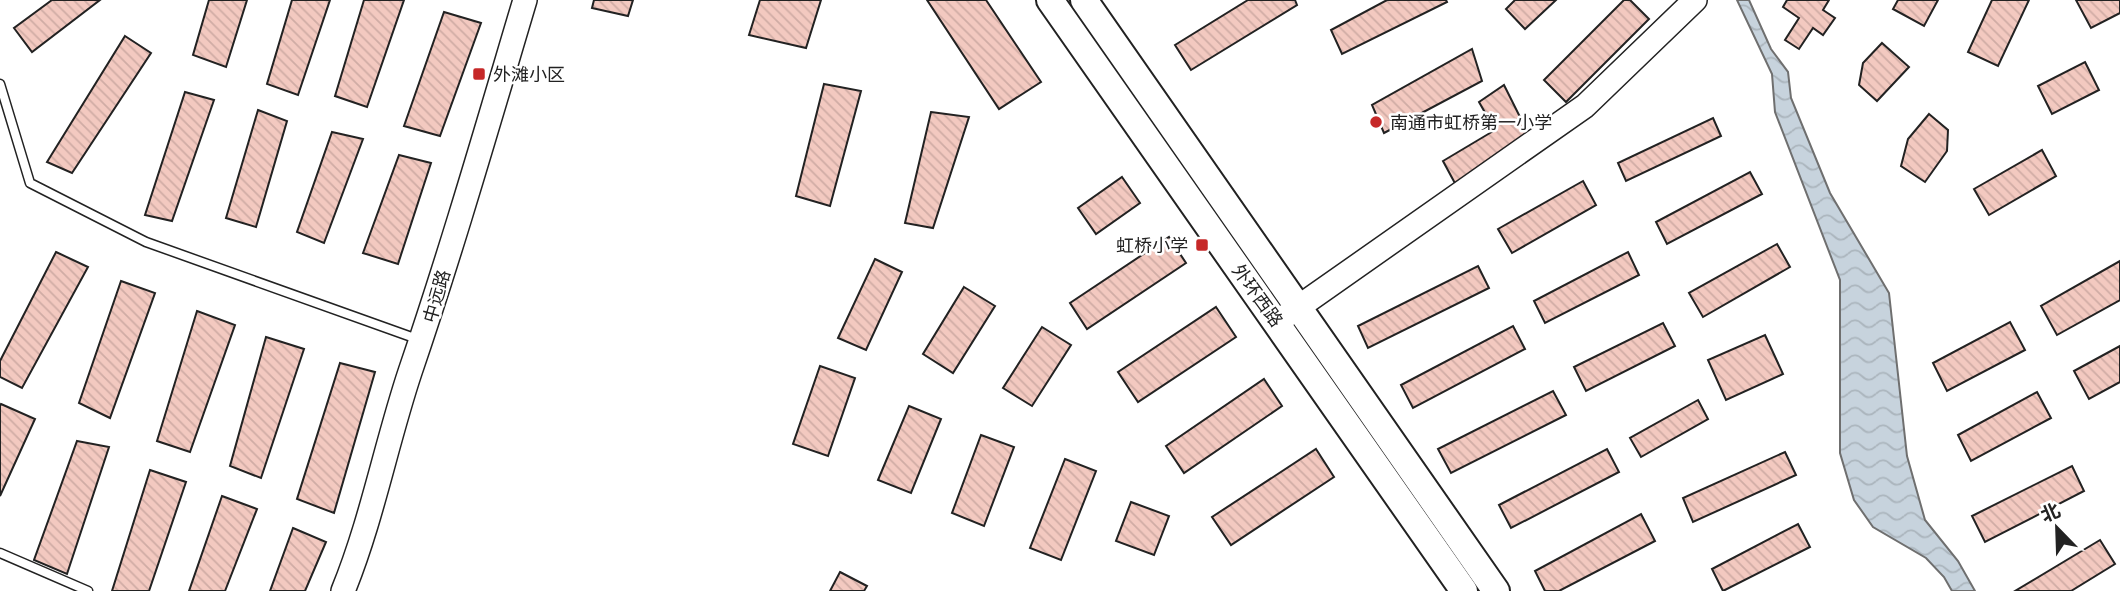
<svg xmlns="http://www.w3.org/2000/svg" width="2120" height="591" viewBox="0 0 2120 591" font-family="Ubuntu,'Noto Sans SC',sans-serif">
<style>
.water{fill:url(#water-waves);stroke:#6f6f6f;stroke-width:2}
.building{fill:url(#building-back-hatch);stroke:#222;stroke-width:2}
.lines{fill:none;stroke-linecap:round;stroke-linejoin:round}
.lane-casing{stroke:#222;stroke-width:11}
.secondary-casing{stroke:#222;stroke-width:26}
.primary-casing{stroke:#222;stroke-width:30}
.lane{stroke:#fff;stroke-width:8}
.secondary{stroke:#fff;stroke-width:23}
.primary{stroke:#fff;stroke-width:26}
.poi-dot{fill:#c62828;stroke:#fff;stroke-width:2.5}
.labels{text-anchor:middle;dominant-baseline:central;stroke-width:5;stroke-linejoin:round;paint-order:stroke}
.poi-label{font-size:18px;fill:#222;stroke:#fff;text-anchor:start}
.street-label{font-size:18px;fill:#222;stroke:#fff}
</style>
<defs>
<pattern id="water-waves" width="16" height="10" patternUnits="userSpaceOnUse" patternTransform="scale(1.75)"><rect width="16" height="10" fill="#c7d3dd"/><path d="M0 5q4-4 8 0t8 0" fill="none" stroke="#abb5bd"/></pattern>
<pattern id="building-back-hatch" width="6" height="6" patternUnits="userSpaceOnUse" patternTransform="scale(1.75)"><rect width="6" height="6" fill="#f3c9c0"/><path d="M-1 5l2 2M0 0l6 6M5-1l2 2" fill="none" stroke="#d0aca5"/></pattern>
</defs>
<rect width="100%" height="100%" fill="#fff"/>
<polygon class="water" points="1737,0 1749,0 1771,49 1788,72 1791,98 1830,193 1889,293 1907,456 1925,520 1958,561 1975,591 1952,591 1944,577 1926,558 1873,527 1854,500 1840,453 1840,280 1775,112 1772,74"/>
<g class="building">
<polygon points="52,0 100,0 32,52 14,28"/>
<polygon points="209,0 247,0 226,67 193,55"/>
<polygon points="292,0 330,0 298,95 267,84"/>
<polygon points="364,0 404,0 367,107 335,96"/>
<polygon points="594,0 633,0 628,16 592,8"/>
<polygon points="760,0 821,0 806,48 749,35"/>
<polygon points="927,0 986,0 1041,82 999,109"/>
<polygon points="1248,0 1295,0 1297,5 1191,70 1175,45"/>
<polygon points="1387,0 1446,0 1447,2 1342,54 1331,30"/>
<polygon points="1515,0 1556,0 1525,29 1506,9"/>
<polygon points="1624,0 1630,0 1649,19 1566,102 1544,80"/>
<polygon points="1787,0 1829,0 1823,10 1835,18 1823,35 1813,28 1799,49 1785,40 1799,18 1783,7"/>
<polygon points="1898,0 1938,0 1924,26 1893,9"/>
<polygon points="1992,0 2029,0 1998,66 1968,52"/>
<polygon points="2076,0 2120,0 2120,13 2091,28"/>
<polygon points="444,12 481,23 440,136 404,126"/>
<polygon points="125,36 151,53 72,173 47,162"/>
<polygon points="1882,43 1909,67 1877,101 1859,85 1863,63"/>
<polygon points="1472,49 1482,81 1384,133 1372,105"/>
<polygon points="2085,62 2099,90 2052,114 2038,86"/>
<polygon points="824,84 861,91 830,206 796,196"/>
<polygon points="1504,85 1531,139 1457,187 1443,161 1495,130 1479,102"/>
<polygon points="185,92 214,100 172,221 145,215"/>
<polygon points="258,110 287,121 256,227 226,218"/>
<polygon points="931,112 969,117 933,228 905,223"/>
<polygon points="1929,114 1948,130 1947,151 1925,182 1901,166 1908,139"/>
<polygon points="1713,118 1721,136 1626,181 1618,163"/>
<polygon points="332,132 363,139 324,243 297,232"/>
<polygon points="2042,150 2056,176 1989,215 1974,189"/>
<polygon points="399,155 431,163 398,264 363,253"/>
<polygon points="1750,172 1762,194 1667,244 1656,222"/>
<polygon points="1122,177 1140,203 1096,234 1078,208"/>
<polygon points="1583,181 1596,205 1512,253 1498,229"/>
<polygon points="1169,237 1186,263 1087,329 1070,303"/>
<polygon points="1777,244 1790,267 1703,317 1689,293"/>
<polygon points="56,252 88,267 22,388 0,377 0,361"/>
<polygon points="1628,252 1639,275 1545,323 1534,301"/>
<polygon points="875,259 902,272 866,350 838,338"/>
<polygon points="2120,261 2120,300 2057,335 2041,306"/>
<polygon points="1478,266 1489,288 1368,348 1358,326"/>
<polygon points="121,281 155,293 110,418 79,403"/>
<polygon points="964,287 995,306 953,373 923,354"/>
<polygon points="1216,307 1236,337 1138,402 1118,372"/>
<polygon points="197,311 235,325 190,452 157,441"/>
<polygon points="2010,322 2025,350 1947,391 1933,363"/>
<polygon points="1663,323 1675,346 1586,391 1574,367"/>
<polygon points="1513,326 1525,349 1413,408 1401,385"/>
<polygon points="1042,327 1071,345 1032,406 1003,388"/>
<polygon points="1765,335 1783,374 1726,400 1708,360"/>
<polygon points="266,337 304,349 261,478 230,466"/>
<polygon points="2120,346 2120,382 2089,399 2074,371"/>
<polygon points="340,363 375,372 334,513 297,499"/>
<polygon points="820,366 855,378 828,456 793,444"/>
<polygon points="1264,379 1282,406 1184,473 1166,446"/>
<polygon points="1553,391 1566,415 1451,473 1438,449"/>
<polygon points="2037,392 2051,418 1971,461 1958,435"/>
<polygon points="1698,400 1708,419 1641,457 1630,438"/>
<polygon points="1,404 35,419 0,496 0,406"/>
<polygon points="909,406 941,419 911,493 878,480"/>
<polygon points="981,435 1014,447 984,526 952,513"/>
<polygon points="77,441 109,447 67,574 34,560"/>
<polygon points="1316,449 1334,477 1231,545 1212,517"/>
<polygon points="1607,449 1619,472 1511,528 1499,505"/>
<polygon points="1785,452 1796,475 1693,522 1683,498"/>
<polygon points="1065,459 1096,471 1061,560 1030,548"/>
<polygon points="2072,466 2084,491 1985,542 1972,516"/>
<polygon points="150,470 186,482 149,591 112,591"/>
<polygon points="222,496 257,509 225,591 189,591"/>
<polygon points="1131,502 1169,516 1154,555 1116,541"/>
<polygon points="1641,514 1655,541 1559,591 1545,591 1535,571"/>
<polygon points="1798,524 1810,547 1723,591 1712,569"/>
<polygon points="293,528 326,542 305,591 270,591"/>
<polygon points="2100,540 2115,564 2071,591 2015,591"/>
<polygon points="840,572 867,586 864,591 830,591"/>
</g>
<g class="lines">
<defs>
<g id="lane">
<polyline points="0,84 30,183 146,242 420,340"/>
<polyline points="0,553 88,591"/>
</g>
<g id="secondary">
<polyline points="1283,318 1585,106 1695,0"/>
<path d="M343 591C372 520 386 444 410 372 452 249 488 124 525 0"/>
</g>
<g id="primary">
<path d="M1050 0C1187 198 1327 393 1464 591"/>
<polyline points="1084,0 1496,591"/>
</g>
</defs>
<use href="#lane" class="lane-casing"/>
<use href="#secondary" class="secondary-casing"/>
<use href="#primary" class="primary-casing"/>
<use href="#lane" class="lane"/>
<use href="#secondary" class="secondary"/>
<use href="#primary" class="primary"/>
</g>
<g class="poi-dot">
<rect x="472" y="67" width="14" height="14" rx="3.5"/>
<circle cx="1376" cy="122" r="7"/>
<rect x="1195" y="238" width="14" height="14" rx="3.5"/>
</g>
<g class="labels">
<g class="poi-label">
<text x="493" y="74">外滩小区</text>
<text x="1390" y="122">南通市虹桥第一小学</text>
<text x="1188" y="245" text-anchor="end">虹桥小学</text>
</g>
<g class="street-label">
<text transform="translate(1258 295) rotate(54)">外环西路</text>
<text transform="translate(436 296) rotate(-74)">中远路</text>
</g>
</g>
<g transform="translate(2057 528) rotate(337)" stroke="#ffffff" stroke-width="5" paint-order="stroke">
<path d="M0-5L12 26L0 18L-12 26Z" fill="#222222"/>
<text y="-10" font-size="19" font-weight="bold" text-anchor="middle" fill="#222222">北</text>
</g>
</svg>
